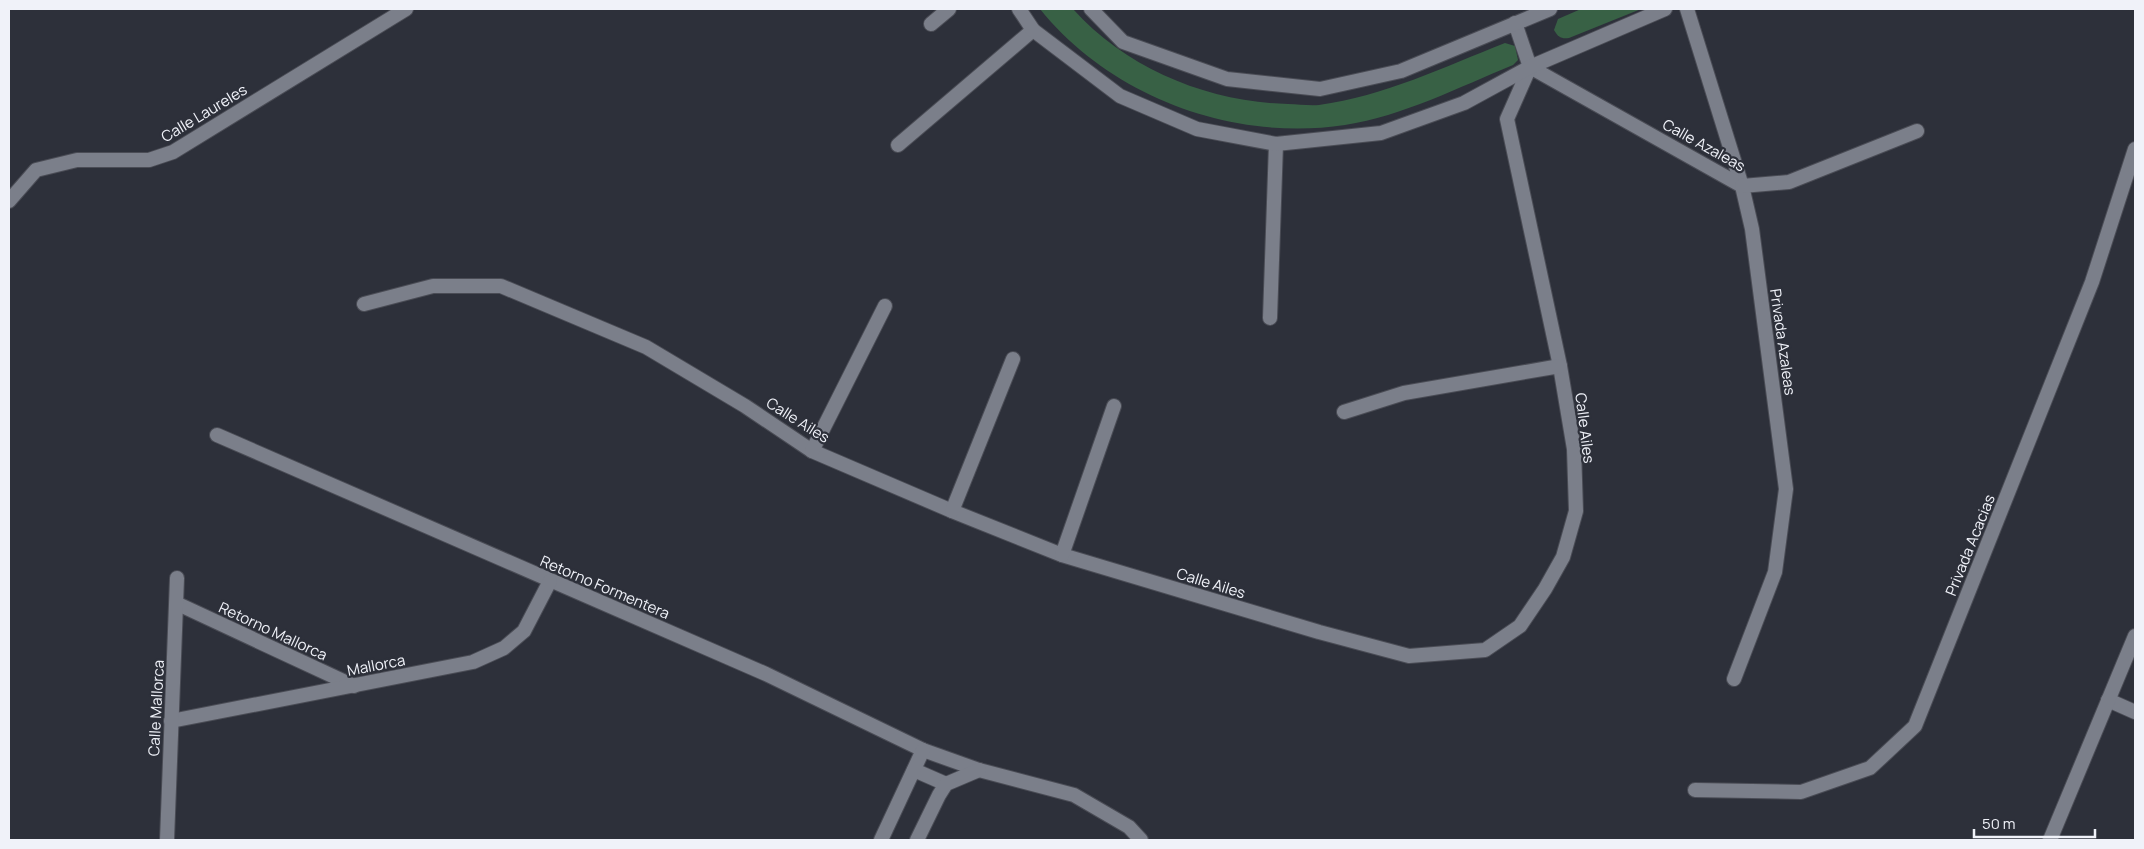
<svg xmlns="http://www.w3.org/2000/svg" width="2144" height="849" viewBox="0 0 2144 849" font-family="Manrope,sans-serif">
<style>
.green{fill:#386145}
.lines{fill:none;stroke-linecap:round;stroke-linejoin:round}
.minor-casing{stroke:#4a4c55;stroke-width:16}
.secondary-casing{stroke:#4a4c55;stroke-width:16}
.minor{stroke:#7b7f8a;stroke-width:14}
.secondary{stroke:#7b7f8a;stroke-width:14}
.labels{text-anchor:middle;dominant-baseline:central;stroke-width:4.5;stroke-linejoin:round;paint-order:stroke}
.street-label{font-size:15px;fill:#f0f2f9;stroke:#2d303a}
</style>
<rect width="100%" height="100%" fill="#2d303a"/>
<g class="green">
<path d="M1040 9H1073C1127 69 1208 102 1288 104 1298 104 1309 106 1319 105 1384 96 1444 67 1505 43L1515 46 1518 60 1513 65C1459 87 1403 116 1345 125 1233 142 1111 97 1040 9Z"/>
<path d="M1581 9H1641L1569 38C1561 39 1558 37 1554 30L1558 19Z"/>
</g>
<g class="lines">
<defs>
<g id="minor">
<polyline points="1687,9 1742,186 1752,229 1786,489 1775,572 1734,679"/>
<polyline points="1515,23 1530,67 1742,186"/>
<polyline points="931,24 949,9"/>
<polyline points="898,145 1033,30"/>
<polyline points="1742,186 1789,182 1917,131"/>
<polyline points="9,201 36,170 77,160 149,160 173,152 406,9"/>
<polyline points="364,304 433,286 501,286 646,347 745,406 812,451 952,511 1062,555 1319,632 1409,656 1485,650 1520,626 1545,589 1563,557 1576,511 1574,449 1560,366 1507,119 1530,67"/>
<polyline points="1270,318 1276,144"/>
<polyline points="1344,412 1404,393 1560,366"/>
<polyline points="217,435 766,674 923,750 979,770 1074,795 1129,827 1141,840"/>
<polyline points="812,451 885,306"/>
<polyline points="952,511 1013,359"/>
<polyline points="1062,555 1114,406"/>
<polyline points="178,604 354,686"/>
<polyline points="2108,700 2135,712"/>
<polyline points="171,721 473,662 504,648 524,631 550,581"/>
<polyline points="914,770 946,784"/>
<polyline points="1695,790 1801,792 1870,768 1915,726 2092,282 2135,149"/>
<polyline points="167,840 177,578"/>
<polyline points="881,840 923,750"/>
<polyline points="917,840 939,795 946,784 979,770"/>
<polyline points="2050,840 2135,636"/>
</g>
<g id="secondary">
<polyline points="1019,9 1033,30 1120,96 1197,129 1276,144 1381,133 1464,103 1530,67 1665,9"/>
<polyline points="1091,9 1123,42 1227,79 1320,89 1401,71 1550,9"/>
</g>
</defs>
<use href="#minor" class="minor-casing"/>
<use href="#secondary" class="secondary-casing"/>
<use href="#minor" class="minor"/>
<use href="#secondary" class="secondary"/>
</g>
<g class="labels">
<g class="street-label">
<text transform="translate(204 113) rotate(-31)">Calle Laureles</text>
<text transform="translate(1704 145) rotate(29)">Calle Azaleas</text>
<text transform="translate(1783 342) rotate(82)">Privada Azaleas</text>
<text transform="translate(798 420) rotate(32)">Calle Ailes</text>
<text transform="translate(1585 428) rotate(83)">Calle Ailes</text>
<text transform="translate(1970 545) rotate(-68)">Privada Acacias</text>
<text transform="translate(1211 583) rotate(17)">Calle Ailes</text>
<text transform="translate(605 587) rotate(23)">Retorno Formentera</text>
<text transform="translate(273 631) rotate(25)">Retorno Mallorca</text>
<text transform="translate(376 665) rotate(-11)">Mallorca</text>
<text transform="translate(156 708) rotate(-87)">Calle Mallorca</text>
</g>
</g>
<rect width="2144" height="849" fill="none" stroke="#f0f2f9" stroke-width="20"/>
<path d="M1974 829v8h121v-8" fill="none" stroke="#f0f2f9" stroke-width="2.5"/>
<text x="1982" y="829" font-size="15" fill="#f0f2f9" stroke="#2d303a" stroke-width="4" paint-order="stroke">50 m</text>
</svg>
